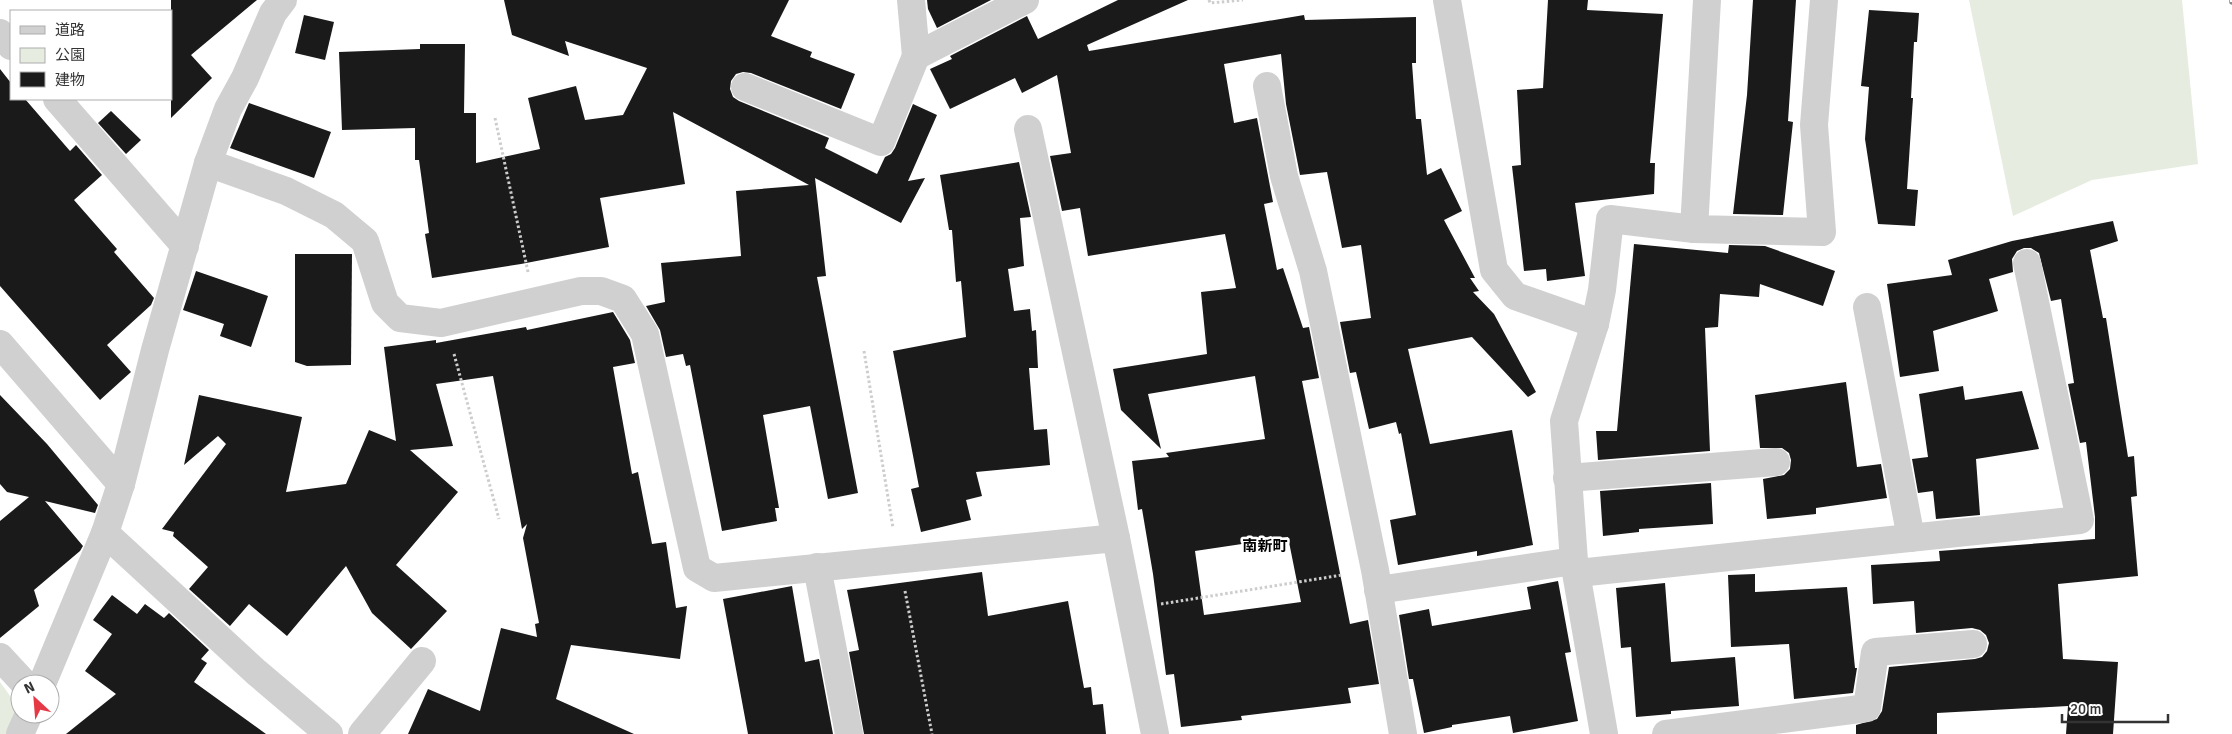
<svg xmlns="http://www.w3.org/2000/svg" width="2232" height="734" viewBox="0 0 2232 734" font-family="Signika,'Noto Sans JP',sans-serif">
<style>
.green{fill:#e6ecdf}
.building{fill:#1a1a1a;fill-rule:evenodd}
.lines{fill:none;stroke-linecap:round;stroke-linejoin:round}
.path{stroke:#cdcdcd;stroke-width:3;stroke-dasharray:2.5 2.5;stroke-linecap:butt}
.minor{stroke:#d0d0d0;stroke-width:28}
.rail-casing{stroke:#888;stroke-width:5.5}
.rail{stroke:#fff;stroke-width:4;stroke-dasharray:11;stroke-linecap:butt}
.labels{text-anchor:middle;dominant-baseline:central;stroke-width:5;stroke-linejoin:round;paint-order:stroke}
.quarter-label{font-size:15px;font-weight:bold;fill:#000;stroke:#fff}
</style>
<rect width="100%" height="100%" fill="#fff"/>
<g class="green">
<polygon points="1969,0 2182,0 2198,164 2092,180 2013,216"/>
<path d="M0 682C16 704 21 708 6 734H0Z"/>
</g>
<g class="building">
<polygon points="171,0 257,0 191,55 212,78 171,118"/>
<polygon points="504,0 789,0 771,36 812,52 810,57 855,74 841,109 751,73 743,72 736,74 731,81 730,89 733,97 739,101 829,138 825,148 877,174 885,157 891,154 895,148 913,104 937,115 908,181 925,178 901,223 815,178 826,276 817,277 858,493 828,499 810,406 763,415 779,508 775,508 777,521 722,531 690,365 686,366 683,354 666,357 660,330 646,306 665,302 661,263 741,256 736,191 809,185 673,112 685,184 600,198 609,247 521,264 432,278 425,234 429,233 419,160 415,160 415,128 342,130 339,52 420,49 420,44 465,44 464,113 476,113 476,163 540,149 528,98 576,86 585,120 623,115 647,68 565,41 569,56 512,35"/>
<polygon points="927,0 991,0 937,28 928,9"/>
<path d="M1118 0H1188L1087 45 1089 51 1304 15 1305 20 1416 17V63H1412L1416 119H1421L1427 175 1441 168 1462 211 1444 220 1475 278H1470L1479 291 1473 292 1494 314 1536 392 1528 397 1472 337 1408 349 1430 444 1512 430 1533 545 1477 556V551L1398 565 1390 520 1416 515 1401 433 1399 434 1396 422 1369 429 1356 372 1350 373 1340 322 1371 318 1361 245 1342 248 1327 172 1300 175 1286 104 1281 54 1224 64 1234 123 1257 118 1273 202 1264 204 1277 270 1283 268 1303 328 1309 327 1319 378 1302 381 1350 624 1368 620 1379 684 1348 688 1351 703 1241 716 1242 720 1181 727 1174 674 1166 675 1153 574 1142 509 1138 510 1132 461 1169 457 1166 453 1265 439 1255 376 1148 394 1161 449 1121 410 1113 369 1207 354 1201 292 1236 288 1225 234 1088 256 1080 208 1062 211 1050 156 1071 153 1057 75 1022 93 1015 78 950 109 930 69 952 59 950 56 1027 16 1038 39ZM1288 537 1301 602 1204 615 1195 551Z"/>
<polygon points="1548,0 1588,0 1587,10 1663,14 1650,163 1655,163 1654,194 1575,203 1585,276 1547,281 1546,269 1524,271 1512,166 1521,165 1517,90 1543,88"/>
<polygon points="1753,0 1796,0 1788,121 1793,122 1783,215 1733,214 1747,95"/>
<polygon points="1869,10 1919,13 1917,42 1914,42 1911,98 1913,98 1907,189 1918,190 1915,226 1878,224 1865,139 1869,87 1861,86"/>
<polygon points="304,15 334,22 325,60 295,53"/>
<polygon points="0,69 11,83 11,99 25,99 70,151 76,145 102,175 74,200 117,249 114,252 154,298 151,305 107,345 131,372 100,400 0,286"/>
<polygon points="249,103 331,132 314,178 230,148"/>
<polygon points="111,111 141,140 126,154 98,123"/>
<polygon points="1019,162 1031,217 1020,218 1024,266 1008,269 1014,311 1030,309 1032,331 1036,330 1038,368 1029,368 1034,430 1047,429 1050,465 976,472 982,496 966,500 971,520 921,532 911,489 919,487 893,351 966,337 961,281 956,282 952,230 949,230 940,175"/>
<polygon points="2113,221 2118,241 2090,250 2103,318 2106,318 2128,457 2134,456 2137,496 2131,497 2138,576 2058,584 2063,659 2118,662 2113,734 2066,734 2068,706 1937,713 1937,734 1856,734 1856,725 1877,719 1882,711 1889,667 1975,659 1982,657 1987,651 1989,643 1986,635 1980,630 1972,628 1916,633 1914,601 1873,604 1871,565 1940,561 1939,551 2095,539 2095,517 2086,442 2080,443 2068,384 2074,383 2061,299 2051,301 2039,253 2031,248 2024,248 2017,251 2012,259 2013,272 1989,279 1998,311 1933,331 1939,371 1900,377 1887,284 1952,275 1948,260 2012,241"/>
<polygon points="1634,244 1728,253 1729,245 1765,246 1835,271 1823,306 1760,284 1759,297 1720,294 1718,327 1705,328 1710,451 1598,460 1596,431 1617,431"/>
<polygon points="295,254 352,254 351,365 307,366 295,362"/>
<polygon points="196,271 268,296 251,347 220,336 224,324 183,310"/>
<polygon points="613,312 630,340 635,363 613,367 632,474 638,472 652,544 666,542 676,608 687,606 680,659 571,645 556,699 634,734 408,734 428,689 480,711 501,628 537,637 535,624 539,623 523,538 527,524 522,529 493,376 436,384 453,446 410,450 458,492 396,565 447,611 411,649 372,613 346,566 287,636 249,604 230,626 189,589 208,567 173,536 174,532 162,529 226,444 218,436 184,465 199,395 302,417 286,492 346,484 369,430 396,441 384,347 436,340 436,343 526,327 527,330"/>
<polygon points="1846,382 1857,467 1881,464 1887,498 1816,508 1816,514 1767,519 1763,479 1784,475 1790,469 1791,460 1789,453 1782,448 1760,448 1755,395"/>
<polygon points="1963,386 1965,400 2022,391 2039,449 1976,459 1980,515 1936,519 1933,491 1918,493 1912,459 1928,457 1919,394"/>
<polygon points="0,395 47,444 98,505 95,513 45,501 83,546 80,551 34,590 39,606 0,638 0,521 29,497 7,492 0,484"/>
<polygon points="1711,483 1713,524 1639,529 1639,532 1603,536 1600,491"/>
<polygon points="982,572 988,616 1068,601 1084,688 1091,687 1093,705 1103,704 1106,734 864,734 849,652 859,650 847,590"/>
<polygon points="1755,574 1755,592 1847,587 1855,668 1857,668 1853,693 1794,699 1789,644 1731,647 1728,575"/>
<polygon points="1558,581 1571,652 1565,653 1578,721 1513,733 1510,716 1452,725 1452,727 1424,733 1413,679 1409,679 1399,615 1429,609 1432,626 1531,609 1527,587"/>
<polygon points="1665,583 1671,662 1735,657 1739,706 1671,711 1671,714 1636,717 1631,647 1621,648 1616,588"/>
<polygon points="792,586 805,662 819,659 833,734 748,734 723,599"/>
<polygon points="112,595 137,614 145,604 164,618 169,613 209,650 201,659 207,663 194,682 266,734 66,734 116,694 85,671 112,634 93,620"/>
</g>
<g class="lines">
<g class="path">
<polyline points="1209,0 1210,3 1243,0"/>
<polyline points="495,118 528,272"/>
<polyline points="864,351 893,528"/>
<polyline points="454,354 499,519"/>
<polyline points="905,591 932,734"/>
<polyline points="1161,604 1342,575"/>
</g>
<g class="minor">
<polyline points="911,0 916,56 1025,0"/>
<polyline points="1447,0 1494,270 1515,296 1595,324 1564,421 1574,561 1604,734"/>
<polyline points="1707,0 1694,229 1822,232 1814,125 1824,0"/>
<polyline points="0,33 11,46"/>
<polyline points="1267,86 1284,176 1313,271 1323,319 1375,570 1403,734"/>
<polyline points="745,87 881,142 916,56"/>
<polyline points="57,99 185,246"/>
<polyline points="1028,129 1116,538 1155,734"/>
<polyline points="208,163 286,191 334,215 365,241 385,303 400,318 441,323 581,291 601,291 623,299 645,334 697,568 714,578 1116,538"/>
<polyline points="1867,307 1911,538"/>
<polyline points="1595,324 1602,290 1610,219 1694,229"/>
<polyline points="0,344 121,484"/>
<polyline points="1567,478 1776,462"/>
<polyline points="105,533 256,672 329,734"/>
<polyline points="817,567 849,734"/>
<polyline points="1578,573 2080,520 2027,263"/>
<polyline points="1378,590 1574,561"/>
<polyline points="0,657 25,684"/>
<polyline points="42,684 105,533 121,484 155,350 208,163 228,109 245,78 273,13 283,0"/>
<polyline points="20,734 29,714"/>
<polyline points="362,734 422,661"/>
<polyline points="1666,734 1867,708 1875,652 1973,644"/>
</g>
<defs>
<polyline id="rail" points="2232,0 2232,2"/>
</defs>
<use href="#rail" class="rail-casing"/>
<use href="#rail" class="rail"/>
</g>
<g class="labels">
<g class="quarter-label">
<text x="1265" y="546">南新町</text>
</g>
</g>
<rect x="10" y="10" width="162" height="90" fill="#ffffff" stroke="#adadad"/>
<rect x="20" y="26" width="25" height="8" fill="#d0d0d0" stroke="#adadad"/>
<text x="55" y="35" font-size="15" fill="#333333">道路</text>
<rect x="20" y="48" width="25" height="15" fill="#e6ecdf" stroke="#adadad"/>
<text x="55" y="60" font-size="15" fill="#333333">公園</text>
<rect x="20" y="72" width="25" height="15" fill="#1a1a1a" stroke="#adadad"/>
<text x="55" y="85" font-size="15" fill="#333333">建物</text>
<g transform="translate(35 699) rotate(334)"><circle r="24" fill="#ffffff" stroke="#adadad"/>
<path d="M0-4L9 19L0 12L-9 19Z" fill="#e63946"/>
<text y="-8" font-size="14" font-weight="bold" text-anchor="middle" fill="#333333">N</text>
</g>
<path d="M2062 714v8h106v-8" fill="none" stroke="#333333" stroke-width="2.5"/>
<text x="2070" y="714" font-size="15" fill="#333333" stroke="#ffffff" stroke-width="4" paint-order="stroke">20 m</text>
</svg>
